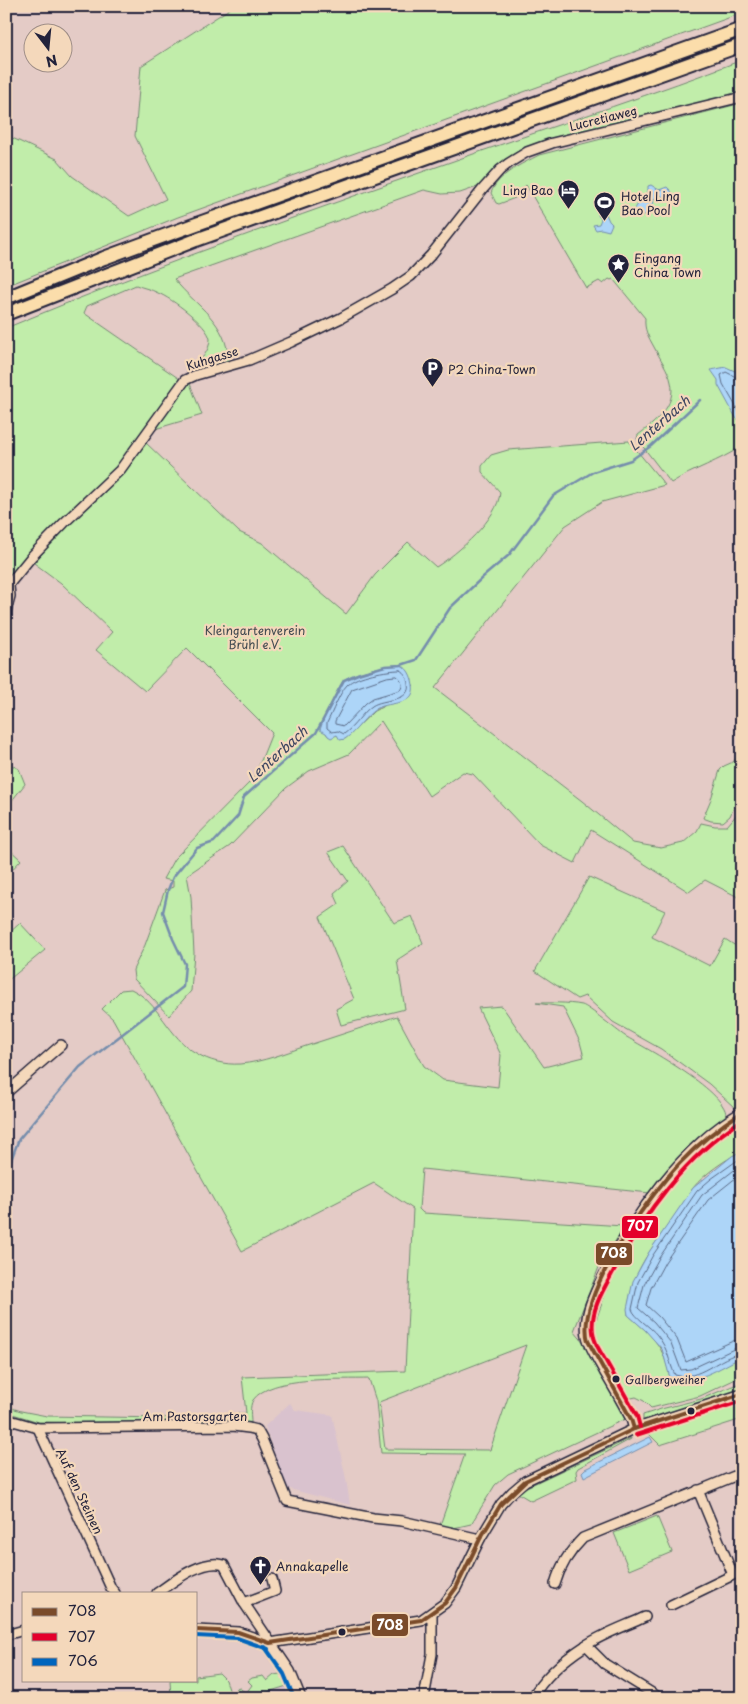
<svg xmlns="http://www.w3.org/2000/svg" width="748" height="1704" viewBox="0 0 748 1704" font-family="'Playpen Sans',sans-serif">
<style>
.built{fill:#d9c2ce}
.green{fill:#c1edaa;stroke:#728872;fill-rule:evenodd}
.water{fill:#add5f8;stroke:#758dac}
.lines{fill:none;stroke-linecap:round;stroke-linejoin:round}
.shore{stroke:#5a6a87;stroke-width:1}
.stream{stroke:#758dac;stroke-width:2.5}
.minor-casing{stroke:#22223b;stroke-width:12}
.highway-casing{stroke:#22223b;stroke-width:16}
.minor{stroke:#f4d8bb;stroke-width:9}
.highway{stroke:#fbddab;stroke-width:12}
.bus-1-casing{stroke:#f4d8bb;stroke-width:8}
.bus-2-casing{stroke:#f4d8bb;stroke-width:8}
.bus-3-casing{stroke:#f4d8bb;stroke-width:8}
.bus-1{stroke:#7a4b2a;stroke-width:4}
.bus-2{stroke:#e4002b;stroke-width:4}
.bus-3{stroke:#0065bd;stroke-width:4}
.bus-dot{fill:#22223b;stroke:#f4d8bb;stroke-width:2}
.labels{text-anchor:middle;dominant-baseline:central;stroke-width:4.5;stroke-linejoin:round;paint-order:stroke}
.bus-label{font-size:11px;fill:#22223b;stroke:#f4d8bb;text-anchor:start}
.street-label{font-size:12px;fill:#22223b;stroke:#f4d8bb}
.poi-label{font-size:12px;fill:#22223b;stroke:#f4d8bb;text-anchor:start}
.park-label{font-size:12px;fill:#424b51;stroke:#f4d8bb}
.water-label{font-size:14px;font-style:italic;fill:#3e4661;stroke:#f4d8bb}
.line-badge{stroke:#f4d8bb;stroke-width:2}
.badge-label{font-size:14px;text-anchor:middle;font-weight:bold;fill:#fff}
</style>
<rect width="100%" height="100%" fill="#e4cbc6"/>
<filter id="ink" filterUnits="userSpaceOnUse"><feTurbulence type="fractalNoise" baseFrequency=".02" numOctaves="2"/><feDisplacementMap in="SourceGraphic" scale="10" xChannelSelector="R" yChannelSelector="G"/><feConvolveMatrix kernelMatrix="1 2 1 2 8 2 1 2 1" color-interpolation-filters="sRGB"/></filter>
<g filter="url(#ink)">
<g class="built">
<polygon points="290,1403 295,1410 332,1415 346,1479 350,1505 286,1488 265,1426"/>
<polygon points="287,1686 292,1698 248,1698 255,1695"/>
</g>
<g class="green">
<polygon points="234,6 742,6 742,13 178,217 6,286 6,135 57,159 72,176 129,216 166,199 135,136 141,66"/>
<path d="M742 60V93L534 144 510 156 480 186 460 193 442 194 424 190 174 279C197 308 227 320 229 363L194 372 192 369C200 361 210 351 210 339 208 325 171 298 158 293 151 289 143 288 136 285L87 306 84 313 181 380 118 467 6 584V328C162 263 322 207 482 151 569 121 656 93 742 60Z"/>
<path d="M742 103V446C720 461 693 469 671 483L637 439 638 435C654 423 677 406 671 382 669 371 659 357 654 347 648 336 644 330 645 318L613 279 611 280 609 279 603 284 599 281 586 288 526 185 515 198 499 204 496 203 491 193C498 174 522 164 539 155Z"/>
<polygon points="189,381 202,415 155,429"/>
<path d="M629 441 665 485 602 502 565 526 435 688 582 801 633 843 661 848 683 843 697 831 701 823 715 826H727L738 813 742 803V849L736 854 742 857V899L705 880 689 892 591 830 575 863 540 845 473 774 463 772 429 796 381 721 349 754 309 771 286 788 230 846 187 875 191 897 194 953 191 991 169 1016 134 979 133 970 145 945 165 890 173 887V881L163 879 174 859 254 778 272 733 187 648 145 691 96 650 112 632 61 583 34 563 64 528H66L70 524 69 520 145 442 239 532 262 543 346 614 375 575 408 542 436 567C457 554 499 518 500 492L482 472V466L491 455 508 450ZM414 685 384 706 374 711 345 739 337 735 328 736 326 733Z"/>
<polygon points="742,752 742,790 730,816 723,822 711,821 703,818 711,799 720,770 724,766 733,762"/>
<polygon points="6,763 8,763 19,769 25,784 6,808"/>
<polygon points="6,846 21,860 6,876"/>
<polygon points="343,846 394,923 412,916 423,943 397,960 405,1009 341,1025 336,1009 354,999 320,917 339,904 334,893 348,881 328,852"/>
<polygon points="589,877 665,911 652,937 710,966 725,939 742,950 742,1105 735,1108 709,1084 661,1049 613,1022 585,996 577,999 535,971"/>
<polygon points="20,923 45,950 6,982 6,936"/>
<path d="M131 989C159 1002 169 1038 196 1053 209 1061 225 1065 240 1064 263 1062 285 1053 306 1046 337 1036 367 1026 397 1016L424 1066 443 1080 498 1087 501 1055 478 1008 502 1006 544 1067 584 1057 580 1042 563 1007 536 1003C550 1003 567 1002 582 1005 589 1007 616 1030 625 1036 645 1048 731 1093 726 1118L650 1193 422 1169 419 1209 423 1213 623 1226V1229L599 1267 574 1331 585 1344 625 1419 508 1474 495 1485 471 1524 449 1529 439 1528 465 1454 381 1453 376 1401 369 1379C341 1380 271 1375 253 1400 249 1407 251 1416 251 1423L162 1425 39 1422 6 1412V1406L21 1411 47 1416 163 1418 246 1413 242 1377 405 1371 413 1209 374 1183 242 1251 113 1019 102 1009 121 990ZM526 1345 490 1450 385 1449 379 1402Z"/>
<path d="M742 1124V1151C725 1160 705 1173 693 1188 687 1196 682 1206 676 1214 653 1248 629 1272 628 1315 653 1336 664 1346 670 1378L695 1379 742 1357V1376L700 1396 651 1408 644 1401 636 1397 627 1399C620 1385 596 1348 595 1334 594 1321 600 1310 604 1298 620 1255 646 1214 676 1181 694 1161 716 1144 736 1126Z"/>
<polygon points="742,1382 742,1390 643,1423 643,1415 661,1409 701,1399"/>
<polygon points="742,1401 742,1419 660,1445 649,1434 655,1431 655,1429"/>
<polygon points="631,1438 631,1439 578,1468 576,1471 577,1479 531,1501 516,1492"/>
<polygon points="657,1516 672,1552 629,1570 614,1533"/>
<polygon points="219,1673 226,1680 231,1696 238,1687 246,1693 252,1685 248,1681 252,1678 263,1676 267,1681 274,1675 280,1674 287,1686 248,1698 171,1698 170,1680 196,1680 196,1676"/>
</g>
<g class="water">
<path d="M651 185 659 190 667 187 672 192 664 198 660 194 654 199 653 205 657 211C652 215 647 213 641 216L633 212 641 199 648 193V186Z"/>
<polygon points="600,211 605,212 609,221 612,224 609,231 601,229 596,230 593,225 599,224 601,219 598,215"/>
<polygon points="726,367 737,372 742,371 742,422 736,418 718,385 718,380 711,370"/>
<path d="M401 665C407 668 410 673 412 680 420 708 390 700 376 709 364 717 357 731 345 739L340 740 337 735 331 738 328 736 326 733 320 730C322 722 338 686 344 680 354 671 388 665 401 665Z"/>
<path d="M742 1151V1357C719 1368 695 1386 670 1378L662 1349 645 1330 628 1315 627 1309 633 1281 649 1252 693 1188 732 1156Z"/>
<polygon points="650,1437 653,1442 584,1477 582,1472 585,1469"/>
</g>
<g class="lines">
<g class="shore">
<polyline points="742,376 736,377 726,372 721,375 723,384 742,417"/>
<path d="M400 670C405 673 407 677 408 683 412 703 383 698 372 706 362 713 355 726 344 734L338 731 332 732 327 728V723C332 713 340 692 347 685 356 675 388 670 400 670Z"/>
<path d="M397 676C402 679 404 686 400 690L373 698 366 703 344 726 335 724V721L352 689 387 677Z"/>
<path d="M742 1157 711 1179 697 1191 653 1255 638 1282 632 1309C634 1317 651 1327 657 1335 669 1350 668 1360 675 1375 699 1382 719 1356 742 1353"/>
<polyline points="742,1164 702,1195 659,1258 644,1285 638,1308 654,1322 671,1343 681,1370 691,1369 736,1348 742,1347"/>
<polyline points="742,1173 708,1200 665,1262 651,1288 646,1305 659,1317 677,1339 686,1362 733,1341 742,1339"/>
</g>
<polyline class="stream" points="6,1173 19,1139 80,1067 183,987 185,964 173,939 163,912 168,890 173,877 197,848 214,842 238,816 244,797 316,733 344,680 358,674 385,666 401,665 416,660 450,608 483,577 509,555 553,496 593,472 631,460 651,446 700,400"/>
<defs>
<g id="minor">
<polyline points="6,588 32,556 64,523 120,470 185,380 196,375 249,360 291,342 341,318 392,289 411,276 431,255 483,189 500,170 509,163 527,152 552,143 742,97"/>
<polyline points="6,611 10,596 9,586"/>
<polyline points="6,1093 61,1045"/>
<polyline points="6,1419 38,1428 111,1588 115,1593"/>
<polyline points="38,1428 233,1426 249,1428 257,1430 262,1439 287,1501 373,1518 402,1521 480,1539"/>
<path d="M634 1429 631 1419C623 1404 614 1388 605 1373 599 1361 590 1349 587 1336 583 1315 595 1292 604 1275 634 1215 683 1146 742 1112"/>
<path d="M555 1584C560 1566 570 1551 583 1538L742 1473"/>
<path d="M157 1593C174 1581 203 1558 224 1565L244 1603 290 1671 301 1698"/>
<polyline points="244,1603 275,1591 272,1579"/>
<polyline points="671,1605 733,1575 698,1490"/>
<polyline points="196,1630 238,1632 270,1643 421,1620 445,1603 456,1588 480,1539 501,1504 512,1492 525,1481 634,1429 742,1394"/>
<polyline points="6,1635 24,1630"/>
<polyline points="586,1645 605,1664 660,1698"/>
<polyline points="424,1698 432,1654 432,1613"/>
<path d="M532 1698C544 1677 565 1659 585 1646 602 1634 626 1626 645 1617"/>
</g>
<g id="highway">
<polyline points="6,298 104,258 191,226 742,29"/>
<polyline points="6,314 196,240 742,45"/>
</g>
</defs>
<use href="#minor" class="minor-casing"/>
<use href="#highway" class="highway-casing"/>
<use href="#minor" class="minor"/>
<use href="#highway" class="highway"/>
<defs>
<g id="bus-1">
<path d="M634 1429 631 1419 588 1341C575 1296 650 1195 680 1163 699 1143 719 1127 742 1112"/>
<polyline points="196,1630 238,1632 270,1643 421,1620 445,1603 456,1588 480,1539 501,1504 525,1481 634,1429 742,1394"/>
</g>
<g id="bus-2">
<path d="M640 1427 637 1416C627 1398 617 1381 607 1363 601 1353 594 1343 593 1332 590 1311 603 1290 613 1272 645 1212 685 1157 742 1120"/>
<polyline points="636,1435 742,1401"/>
</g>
<g id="bus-3">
<polyline points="196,1636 237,1638 268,1649"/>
<polyline points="265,1647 284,1674 294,1698"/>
</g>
</defs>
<use href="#bus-1" class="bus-1-casing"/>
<use href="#bus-2" class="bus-2-casing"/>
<use href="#bus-3" class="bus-3-casing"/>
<use href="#bus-1" class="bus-1"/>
<use href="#bus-2" class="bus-2"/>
<use href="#bus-3" class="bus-3"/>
</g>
</g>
<defs>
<symbol id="hotel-pin" viewBox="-11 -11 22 30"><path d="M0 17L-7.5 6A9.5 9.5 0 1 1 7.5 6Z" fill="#22223b" stroke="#f4d8bb"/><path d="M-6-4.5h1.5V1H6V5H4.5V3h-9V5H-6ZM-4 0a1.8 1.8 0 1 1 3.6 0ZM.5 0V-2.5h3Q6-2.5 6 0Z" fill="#fff"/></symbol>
<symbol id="stadium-pin" viewBox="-11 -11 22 30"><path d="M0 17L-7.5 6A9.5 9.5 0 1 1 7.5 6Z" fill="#22223b" stroke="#f4d8bb"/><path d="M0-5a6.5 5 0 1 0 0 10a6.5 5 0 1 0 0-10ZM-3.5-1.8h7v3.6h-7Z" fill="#fff"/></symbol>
<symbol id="sight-pin" viewBox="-11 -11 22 30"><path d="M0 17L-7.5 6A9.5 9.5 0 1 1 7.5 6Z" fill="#22223b" stroke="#f4d8bb"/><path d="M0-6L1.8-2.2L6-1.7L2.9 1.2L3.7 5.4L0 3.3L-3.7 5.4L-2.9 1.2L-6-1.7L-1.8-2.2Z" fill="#fff"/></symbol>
<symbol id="parking-pin" viewBox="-11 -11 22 30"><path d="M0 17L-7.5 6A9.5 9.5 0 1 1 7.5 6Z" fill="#22223b" stroke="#f4d8bb"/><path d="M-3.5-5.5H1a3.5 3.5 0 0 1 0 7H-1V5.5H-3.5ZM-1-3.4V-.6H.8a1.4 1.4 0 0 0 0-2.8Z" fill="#fff"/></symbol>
<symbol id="church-pin" viewBox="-11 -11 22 30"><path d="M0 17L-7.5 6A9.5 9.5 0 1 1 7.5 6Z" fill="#22223b" stroke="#f4d8bb"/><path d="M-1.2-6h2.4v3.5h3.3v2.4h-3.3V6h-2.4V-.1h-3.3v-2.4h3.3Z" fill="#fff"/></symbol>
</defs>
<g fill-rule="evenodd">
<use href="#hotel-pin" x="556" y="178" width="25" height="34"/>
<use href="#stadium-pin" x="592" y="190" width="25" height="34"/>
<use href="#sight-pin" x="606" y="252" width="25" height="34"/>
<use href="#parking-pin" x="420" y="356" width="25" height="34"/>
<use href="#church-pin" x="248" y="1554" width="25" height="34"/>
</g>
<g class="bus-dot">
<circle cx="616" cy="1379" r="4.5"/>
<circle cx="691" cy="1411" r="4.5"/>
<circle cx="342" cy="1632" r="4.5"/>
</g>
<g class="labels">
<g class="bus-label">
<text x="625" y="1379">Gallbergweiher</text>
</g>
<g class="street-label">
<text transform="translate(603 118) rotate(-14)">Lucretiaweg</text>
<text transform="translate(212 358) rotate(-17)">Kuhgasse</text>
<text x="195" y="1416">Am Pastorsgarten</text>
<text transform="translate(80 1491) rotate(65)">Auf den Steinen</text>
</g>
<g class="poi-label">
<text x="553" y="190" text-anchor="end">Ling Bao</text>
<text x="621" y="196">Hotel Ling<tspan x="621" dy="14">Bao Pool</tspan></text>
<text x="634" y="258">Eingang<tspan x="634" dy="14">China Town</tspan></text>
<text x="448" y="369">P2 China-Town</text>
<text x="276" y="1566">Annakapelle</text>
</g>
<g class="park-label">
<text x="255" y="630">Kleingartenverein<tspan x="255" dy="14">Brühl e.V.</tspan></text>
</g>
<g class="water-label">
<text transform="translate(659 423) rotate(-41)">Lenterbach</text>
<text transform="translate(277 754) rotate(-42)">Lenterbach</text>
</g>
</g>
<g class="line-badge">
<rect x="621" y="1215" width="38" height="24" rx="5" fill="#e4002b"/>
<rect x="595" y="1242" width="38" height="24" rx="5" fill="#7a4b2a"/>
<rect x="371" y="1613" width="38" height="24" rx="5" fill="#7a4b2a"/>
</g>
<g class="badge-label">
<text x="640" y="1231">707</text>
<text x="614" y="1258">708</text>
<text x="390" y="1630">708</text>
</g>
<rect width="748" height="1704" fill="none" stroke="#f4d8bb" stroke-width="25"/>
<rect x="12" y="12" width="723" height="1679" fill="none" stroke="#22223b" stroke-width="2" filter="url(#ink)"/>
<rect x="22" y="1592" width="175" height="90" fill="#f4d8bb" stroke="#a08f88"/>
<rect x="32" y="1608" width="25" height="8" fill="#7a4b2a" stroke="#a08f88"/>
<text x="68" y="1616" font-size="15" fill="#22223b">708</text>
<rect x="32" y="1633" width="25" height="8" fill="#e4002b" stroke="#a08f88"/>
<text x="68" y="1642" font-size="15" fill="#22223b">707</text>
<rect x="32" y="1658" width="25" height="8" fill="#0065bd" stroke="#a08f88"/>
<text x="68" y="1666" font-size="15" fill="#22223b">706</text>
<g transform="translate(48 48) rotate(164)"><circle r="24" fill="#f4d8bb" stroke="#a08f88"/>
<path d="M0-4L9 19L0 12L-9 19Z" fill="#22223b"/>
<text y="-8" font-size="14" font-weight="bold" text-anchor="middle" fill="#22223b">N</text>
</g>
</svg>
